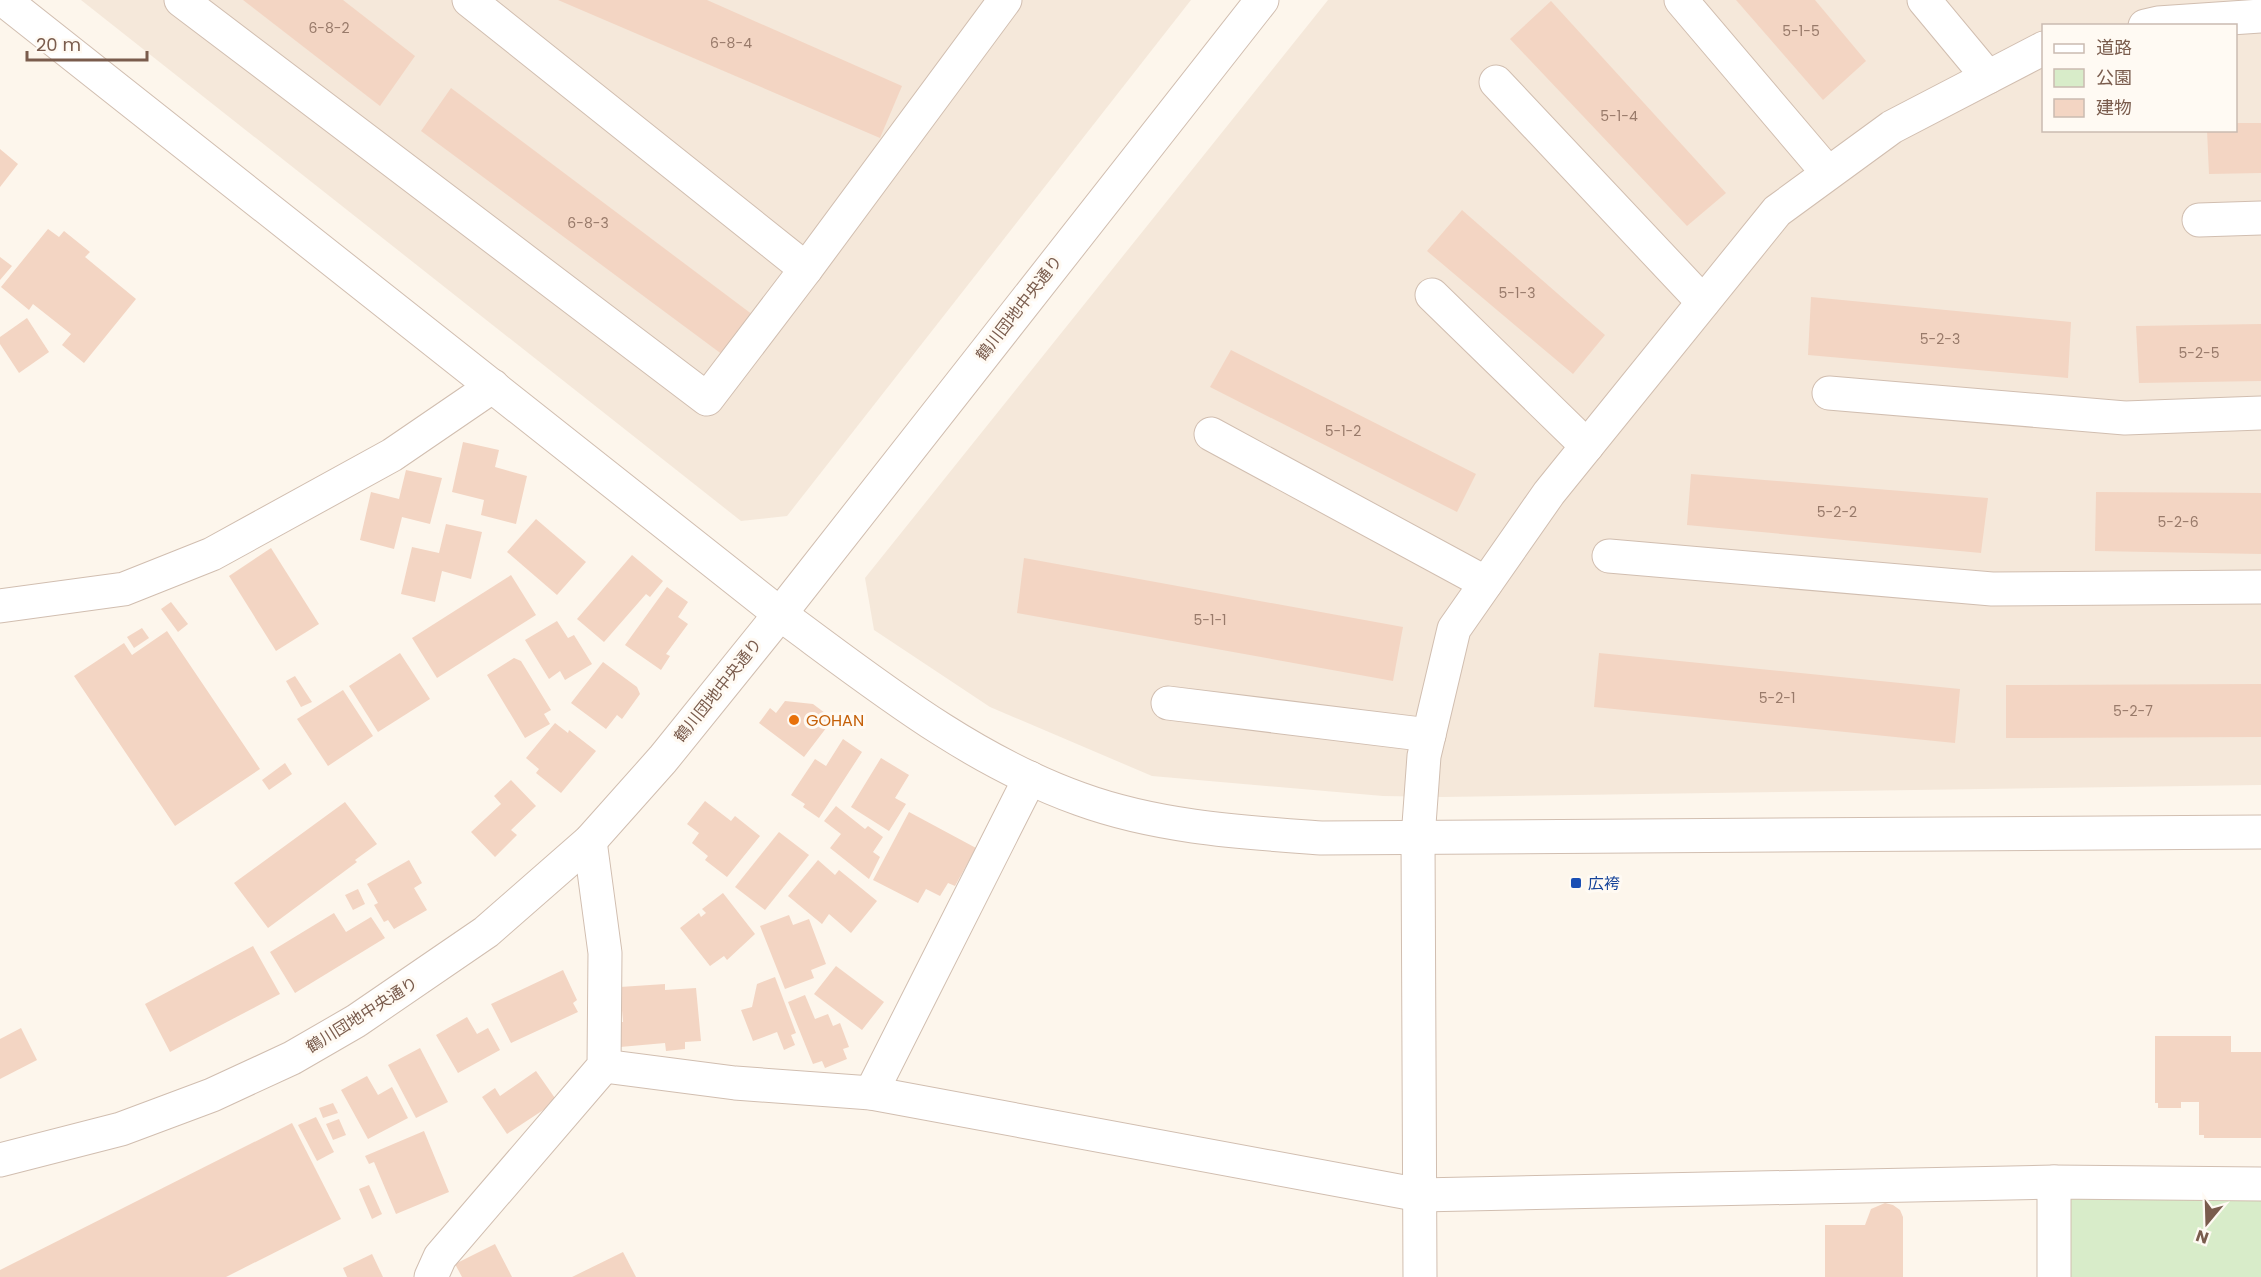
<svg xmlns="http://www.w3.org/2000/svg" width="2261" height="1277" viewBox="0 0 2261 1277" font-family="Poppins,'Noto Sans JP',sans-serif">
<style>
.residential{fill:#f5e8da;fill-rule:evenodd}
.green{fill:#d8ecc9}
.building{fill:#f3d5c3}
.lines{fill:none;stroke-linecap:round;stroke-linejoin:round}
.minor-casing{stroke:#d1beb0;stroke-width:35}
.minor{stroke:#fff;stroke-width:33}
.food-dot{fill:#e8710a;stroke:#fffaf3;stroke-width:2}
.transit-dot{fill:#1a4fb4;stroke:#fffaf3;stroke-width:2}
.labels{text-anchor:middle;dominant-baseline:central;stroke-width:6;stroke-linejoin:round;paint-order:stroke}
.number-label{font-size:14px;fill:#987a6a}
.street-label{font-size:16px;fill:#7a5c4d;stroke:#fffaf3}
.food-label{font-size:16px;fill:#c56008;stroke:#fffaf3;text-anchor:start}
.transit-label{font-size:16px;fill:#164399;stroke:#fffaf3;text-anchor:start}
</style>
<rect width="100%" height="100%" fill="#fdf6ec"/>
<g class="residential">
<polygon points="81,0 1191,0 787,516 741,521"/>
<path d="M1328 0H2261V785L1443 797 1383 796 1152 776 990 707 874 630 865 578ZM2044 26H2236V130H2044Z"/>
</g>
<polygon class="green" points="2067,1194 2261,1195 2261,1277 2065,1277"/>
<g class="building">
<polygon points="243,0 343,0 415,56 380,106"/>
<polygon points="558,0 707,0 902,86 880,138"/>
<polygon points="1736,0 1815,0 1866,61 1823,100"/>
<polygon points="1551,1 1726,193 1687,226 1510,39"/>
<polygon points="451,88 753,315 723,355 421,131"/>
<polygon points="2236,123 2261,123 2261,173 2209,174 2207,130 2236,130"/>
<polygon points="0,149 18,164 0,187"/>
<polygon points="1462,210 1605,335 1573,374 1427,251"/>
<polygon points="48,229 59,237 64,231 90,252 85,257 136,299 84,363 62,345 71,334 33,304 29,310 1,287"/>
<polygon points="0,257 12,266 0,280"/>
<polygon points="1811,297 2071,322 2068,378 1808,355"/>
<polygon points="27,318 49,352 19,373 0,344 0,337"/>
<polygon points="2261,324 2261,381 2139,383 2136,326"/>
<polygon points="1231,350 1476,474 1457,512 1210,387"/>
<polygon points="463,442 499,450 495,467 527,476 516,524 481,515 484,500 452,492"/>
<polygon points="406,470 442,478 430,524 402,517 394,549 360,540 371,492 399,499"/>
<polygon points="1691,474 1988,498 1981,553 1687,525"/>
<polygon points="2096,492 2261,493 2261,554 2095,551"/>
<polygon points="536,519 586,562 557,595 507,552"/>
<polygon points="446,524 482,532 471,579 442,571 435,602 401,594 412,547 439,553"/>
<polygon points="271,548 319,624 276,651 229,576"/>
<polygon points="632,555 663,581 650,597 646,594 604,642 577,619"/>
<polygon points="1024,558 1403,627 1393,681 1017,613"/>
<polygon points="511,575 536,615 437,678 412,638"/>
<polygon points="667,587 688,602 678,617 688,624 666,654 670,656 661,670 625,645"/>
<polygon points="171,602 188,624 178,632 161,609"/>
<polygon points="557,621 568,638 574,635 592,664 565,680 560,671 549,679 525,640"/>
<polygon points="142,628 149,638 134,648 127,637"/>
<polygon points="167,631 260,769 175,826 74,676 124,643 132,655"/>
<polygon points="400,653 430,699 378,732 349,686"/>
<polygon points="1599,653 1960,689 1955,743 1594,707"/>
<polygon points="514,658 521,661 551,710 544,714 550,724 525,738 487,675"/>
<polygon points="603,662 637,687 640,694 622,719 617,715 606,729 571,703"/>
<polygon points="295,676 312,702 301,707 286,681"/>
<polygon points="2261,684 2261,737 2006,738 2006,685"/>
<polygon points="343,690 373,736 328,766 297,719"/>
<polygon points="785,701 813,704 833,719 804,757 759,723 770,708 776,713"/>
<polygon points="555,723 568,733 569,730 596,751 561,793 536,773 539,769 526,758"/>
<polygon points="843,739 862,752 819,818 803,807 805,804 791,795 815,759 826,766"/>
<polygon points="881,758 909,775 895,798 906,804 889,831 851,807"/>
<polygon points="285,763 292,774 269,790 262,780"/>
<polygon points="511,780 536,806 511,830 517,835 495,857 471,832 501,804 494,796"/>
<polygon points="705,801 731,821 735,816 760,836 727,877 705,860 708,856 692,843 699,833 687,824"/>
<polygon points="345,802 377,844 355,860 357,862 268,928 234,883"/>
<polygon points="836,806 865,829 868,826 883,837 873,852 880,857 869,879 830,848 841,834 824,821"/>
<polygon points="909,812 976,848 955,886 948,883 940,896 926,889 918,903 873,880"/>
<polygon points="779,832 809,855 765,910 735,887"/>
<polygon points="409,860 422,883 414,888 427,910 394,929 388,920 384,922 374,905 378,903 367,884"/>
<polygon points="818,860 835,875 839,870 877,901 851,933 829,914 822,924 788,896"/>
<polygon points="358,889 365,904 353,910 345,895"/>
<polygon points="723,893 755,934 727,960 724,956 710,966 680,928 699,913 701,917 706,913 702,909"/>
<polygon points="334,913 346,932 371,917 385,938 295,993 270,952"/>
<polygon points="789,915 793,925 809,919 826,964 811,970 814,978 785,989 760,926"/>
<polygon points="253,946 280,994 170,1052 145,1004"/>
<polygon points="836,966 884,1002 862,1030 814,994"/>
<polygon points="563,970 577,1000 573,1003 578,1012 511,1043 491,1004"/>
<polygon points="775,977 796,1033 791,1035 795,1045 784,1050 777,1032 753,1041 741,1010 752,1007 757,984"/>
<polygon points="665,984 665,990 696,988 701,1041 685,1042 685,1049 666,1051 665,1043 620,1047 618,1022 623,1022 620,987"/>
<polygon points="805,995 815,1019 828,1014 833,1026 840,1023 849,1047 843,1049 847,1059 825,1068 822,1061 813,1064 788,1002"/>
<polygon points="467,1017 477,1034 488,1028 500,1050 458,1073 436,1035"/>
<polygon points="21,1028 37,1060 0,1079 0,1039"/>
<polygon points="2155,1036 2231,1036 2231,1052 2261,1052 2261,1138 2204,1138 2204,1135 2199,1135 2199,1102 2181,1102 2181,1108 2158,1108 2158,1103 2155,1103"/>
<polygon points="420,1048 448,1102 416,1118 388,1065"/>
<polygon points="536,1071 557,1101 507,1134 482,1097 495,1088 500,1096"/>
<polygon points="367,1076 378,1095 392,1087 408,1118 368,1139 341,1090"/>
<polygon points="333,1103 338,1113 323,1118 319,1108"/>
<polygon points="316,1117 334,1152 317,1161 298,1125"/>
<polygon points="339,1119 346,1135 333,1140 326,1124"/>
<polygon points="292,1123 341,1219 226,1277 0,1277 0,1270"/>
<polygon points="424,1131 449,1192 396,1214 374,1162 369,1164 365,1156"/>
<polygon points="369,1185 382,1214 372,1219 359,1189"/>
<polygon points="1885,1203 1893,1205 1900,1210 1903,1217 1903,1277 1825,1277 1825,1225 1865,1225 1871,1209"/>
<polygon points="495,1244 512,1277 462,1277 455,1264"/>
<polygon points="623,1252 636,1277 572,1277"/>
<polygon points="372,1254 383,1277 347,1277 343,1268"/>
</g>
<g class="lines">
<defs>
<g id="minor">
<path d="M4 0 780 614C874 683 968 759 1080 799 1157 827 1239 832 1321 838L2261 832"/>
<polyline points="181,0 707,399 806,269"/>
<polyline points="469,0 806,269 1005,0"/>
<polyline points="1681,0 1828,173"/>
<polyline points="1924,0 1988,77"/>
<polyline points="2145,26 2158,23 2261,16"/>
<polyline points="1496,82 1703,302"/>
<polyline points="2199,220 2261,218"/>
<polyline points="1432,295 1587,446"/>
<polyline points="1829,393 2125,418 2261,413"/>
<polyline points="1211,434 1486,583"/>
<polyline points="1609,556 1992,589 2261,587"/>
<polyline points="0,606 124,589 212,554 392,455 493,386"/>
<polyline points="1168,703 1429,735"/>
<polyline points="604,1066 735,1083 871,1093 1420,1195 2054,1182 2261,1184"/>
<polyline points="871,1093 1030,778"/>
<polyline points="0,1160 121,1129 212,1095 292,1058 356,1021 486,932 590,841 663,759 780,614 1262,0"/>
<polyline points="431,1277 440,1257 604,1066 605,953 590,841"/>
<polyline points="1420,1277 1418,838 1424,756 1454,629 1549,493 1777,211 1892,127 2044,48"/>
<polyline points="2054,1277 2054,1182"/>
</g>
</defs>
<use href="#minor" class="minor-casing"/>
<use href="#minor" class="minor"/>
</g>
<circle class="food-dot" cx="794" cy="720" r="6"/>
<rect class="transit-dot" x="1570" y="877" width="12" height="12" rx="3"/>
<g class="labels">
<g class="number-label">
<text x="329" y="28">6-8-2</text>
<text x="1801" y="31">5-1-5</text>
<text x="731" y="43">6-8-4</text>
<text x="1619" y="116">5-1-4</text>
<text x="588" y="223">6-8-3</text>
<text x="1517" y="293">5-1-3</text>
<text x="1940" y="339">5-2-3</text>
<text x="2199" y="353">5-2-5</text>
<text x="1343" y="431">5-1-2</text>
<text x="1837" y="512">5-2-2</text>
<text x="2178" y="522">5-2-6</text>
<text x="1210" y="620">5-1-1</text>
<text x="1777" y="698">5-2-1</text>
<text x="2133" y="711">5-2-7</text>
</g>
<g class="street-label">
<text transform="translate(1019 308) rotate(-52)">鶴川団地中央通り</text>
<text transform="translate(718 690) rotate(-51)">鶴川団地中央通り</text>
<text transform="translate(362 1015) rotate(-32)">鶴川団地中央通り</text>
</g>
<g class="food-label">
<text x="806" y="720">GOHAN</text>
</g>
<g class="transit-label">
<text x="1588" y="883">広袴</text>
</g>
</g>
<rect x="2042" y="24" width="195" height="108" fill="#fffaf3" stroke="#cabbb1" stroke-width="1.5"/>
<rect x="2054" y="44" width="30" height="9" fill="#ffffff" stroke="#cabbb1" stroke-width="1.5"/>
<text x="2096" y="54" font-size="18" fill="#7a5c4d">道路</text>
<rect x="2054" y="69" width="30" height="18" fill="#d8ecc9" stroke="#cabbb1" stroke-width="1.5"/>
<text x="2096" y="84" font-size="18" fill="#7a5c4d">公園</text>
<rect x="2054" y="99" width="30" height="18" fill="#f3d5c3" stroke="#cabbb1" stroke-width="1.5"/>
<text x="2096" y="114" font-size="18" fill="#7a5c4d">建物</text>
<g transform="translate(2207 1223) rotate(199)" stroke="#fffaf3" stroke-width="4.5" paint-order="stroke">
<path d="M0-4.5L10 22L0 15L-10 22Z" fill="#7a5c4d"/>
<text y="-9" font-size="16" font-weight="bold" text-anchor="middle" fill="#7a5c4d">N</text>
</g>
<path d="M27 51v9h120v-9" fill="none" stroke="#7a5c4d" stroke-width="3"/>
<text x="36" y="51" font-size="18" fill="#7a5c4d" stroke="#fffaf3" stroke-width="4.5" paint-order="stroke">20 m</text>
</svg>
